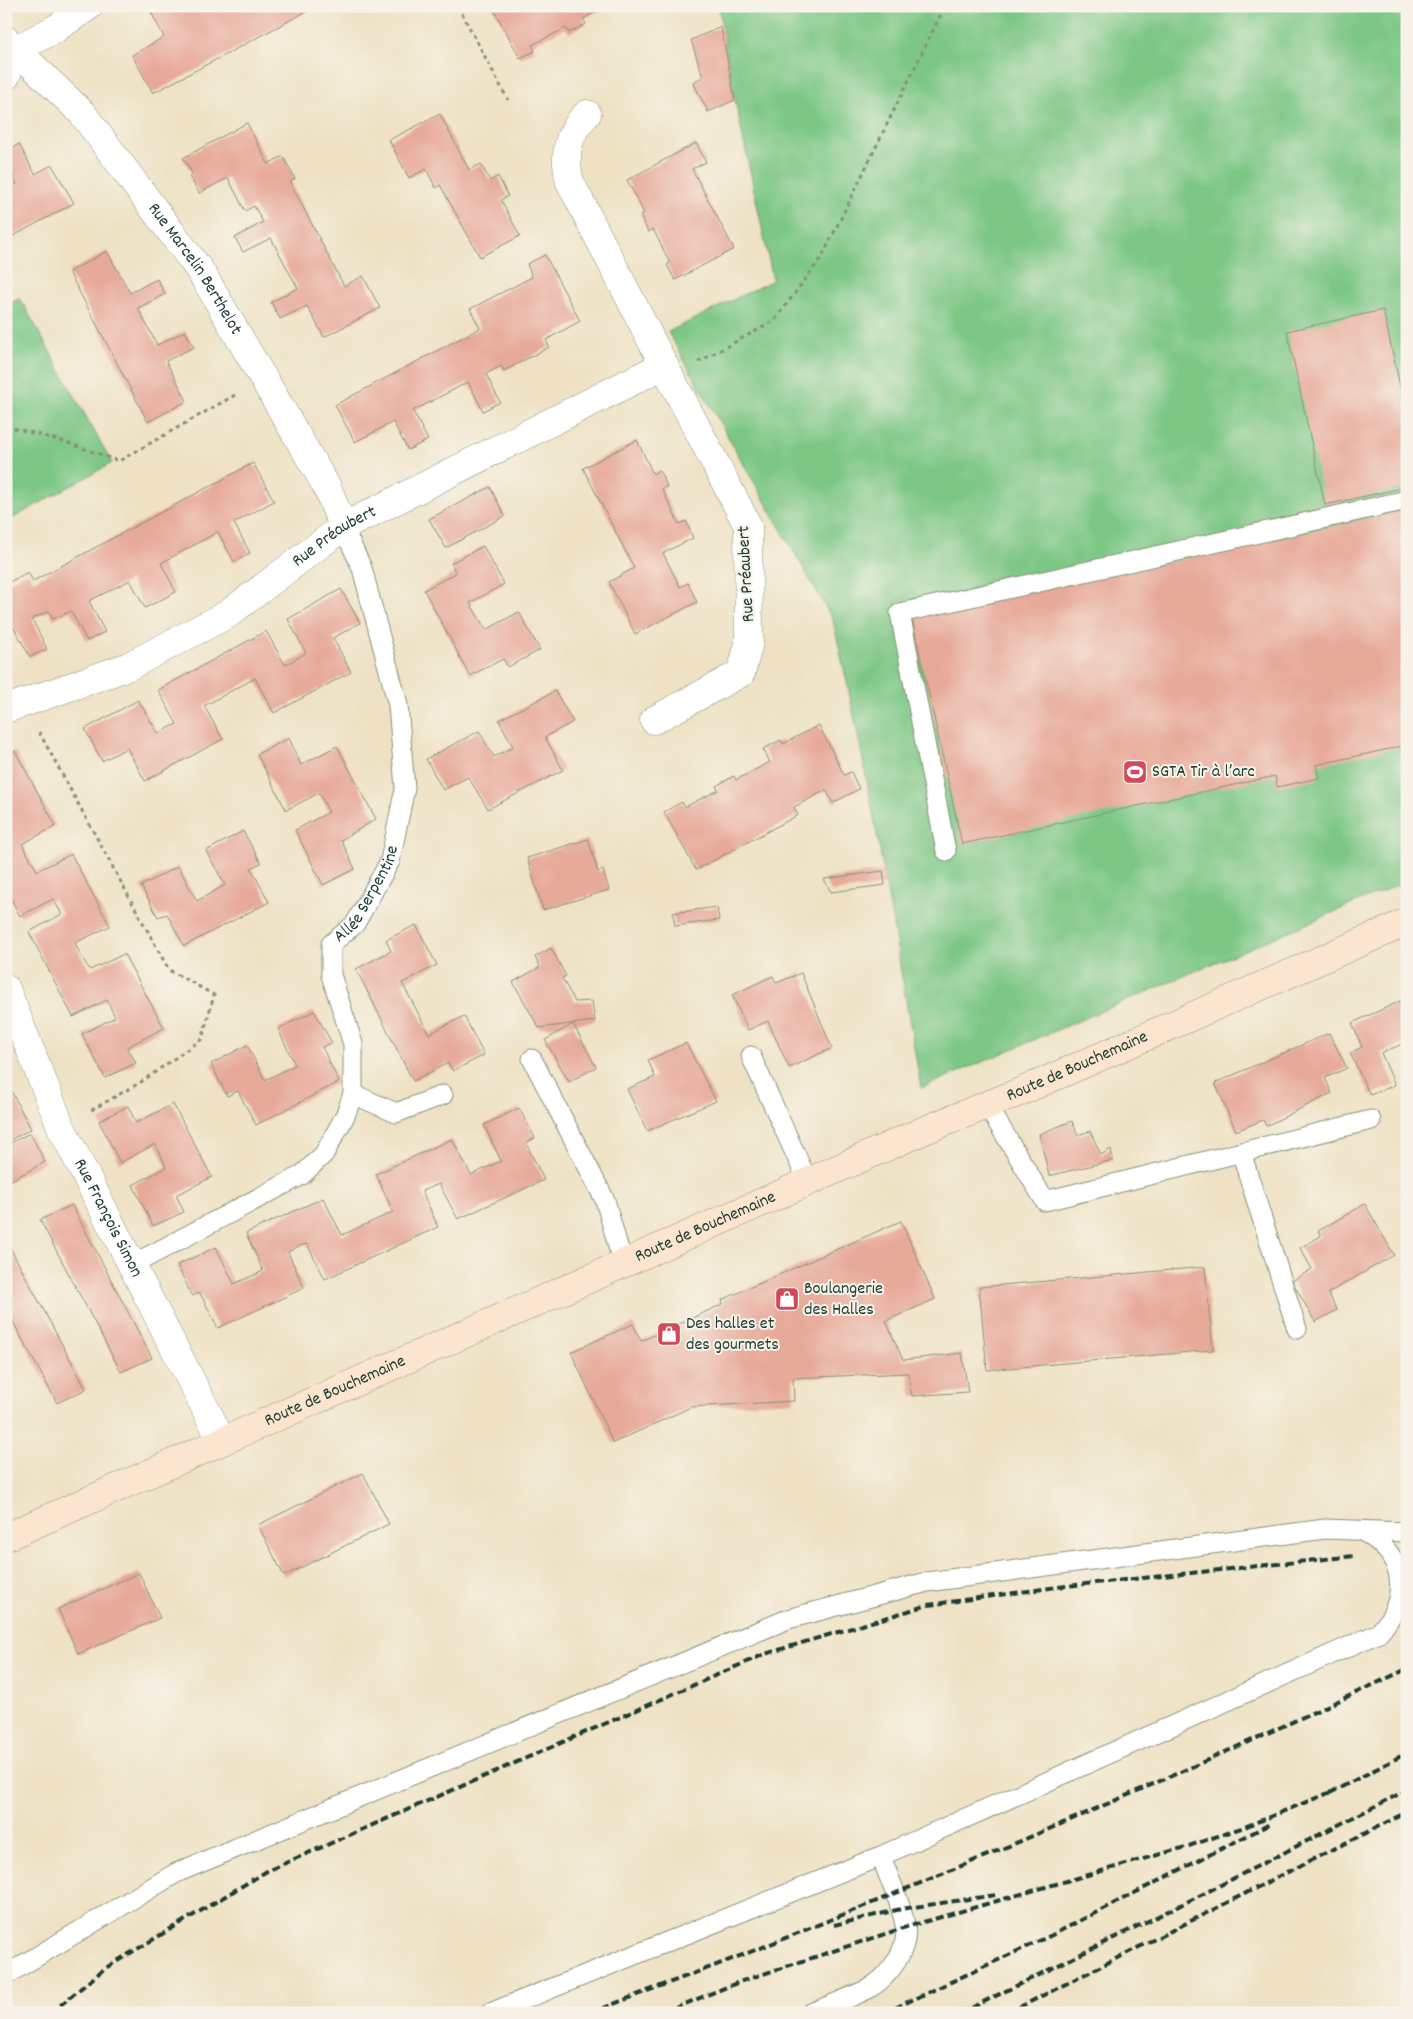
<svg xmlns="http://www.w3.org/2000/svg" width="1413" height="2019" viewBox="0 0 1413 2019" font-family="Dekko,sans-serif">
<style>
.green{fill:#7dc785;stroke:#4e825c}
.building{fill:#e7a998}
.lines{fill:none;stroke-linecap:round;stroke-linejoin:round}
.lane-casing{stroke:#87907c;stroke-width:21}
.street-casing{stroke:#87907c;stroke-width:29}
.secondary-casing{stroke:#87907c;stroke-width:29}
.path{stroke:#87907c;stroke-width:3;stroke-dasharray:4 4;stroke-linecap:butt}
.lane{stroke:#fff;stroke-width:19}
.street{stroke:#fff;stroke-width:28}
.secondary{stroke:#fce5cf;stroke-width:28}
.rail{stroke:#1f3d34;stroke-width:4;stroke-dasharray:8 4;stroke-linecap:butt}
.labels{text-anchor:middle;dominant-baseline:central;stroke-width:4;stroke-linejoin:round;paint-order:stroke}
.street-label{font-size:18px;fill:#1f3d34;stroke:#f7f3e8}
.poi-label{font-size:18px;fill:#1f3d34;stroke:#f7f3e8;text-anchor:start}
</style>
<rect width="100%" height="100%" fill="#f7f3e8"/>
<filter id="ink" filterUnits="userSpaceOnUse"><feTurbulence type="fractalNoise" baseFrequency=".02" numOctaves="2"/><feDisplacementMap in="SourceGraphic" scale="10" xChannelSelector="R" yChannelSelector="G"/><feConvolveMatrix kernelMatrix="1 2 1 2 8 2 1 2 1" color-interpolation-filters="sRGB"/></filter>
<filter id="wash" filterUnits="userSpaceOnUse"><feTurbulence type="fractalNoise" baseFrequency=".0096" numOctaves="4" result="noise"/><feDisplacementMap in="SourceGraphic" scale="20" xChannelSelector="R" yChannelSelector="G"/><feGaussianBlur stdDeviation="1.12" result="paint"/><feColorMatrix in="noise" values="0 0 0 0 0 0 0 0 0 0 0 0 0 0 0 0 0 1.4 0 .05"/><feComposite in="paint" operator="in"/></filter>
<g filter="url(#wash)">
<rect width="100%" height="100%" fill="#efe2c4"/>
<g class="green">
<path d="M733 6H1407V881L921 1088C894 932 869 774 833 620L668 332 773 280 735 100 719 9Z"/>
<polygon points="20,298 112,463 6,522 6,306"/>
</g>
<g id="blocks">
<g class="building">
<polygon points="148,6 312,6 313,8 153,93 132,55 164,37"/>
<polygon points="492,6 607,6 583,19 586,24 569,33 566,28 532,45 535,51 520,58"/>
<polygon points="721,27 735,100 708,112 693,82 703,77 691,40"/>
<polygon points="440,114 469,170 481,164 490,181 498,176 508,196 501,200 520,236 480,257 440,185 436,188 426,169 409,178 389,140"/>
<polygon points="247,123 268,164 283,156 295,179 291,181 292,186 344,286 363,276 380,308 324,337 307,306 280,319 271,302 298,288 288,270 271,238 243,252 235,238 263,222 254,206 245,211 228,178 199,193 189,176 193,175 183,158"/>
<polygon points="696,143 706,162 692,169 734,249 675,280 667,265 670,263 653,229 648,232 640,215 644,213 627,180"/>
<polygon points="19,144 35,174 52,165 74,203 6,240 6,189 17,184 6,164 6,151"/>
<polygon points="107,251 130,293 157,279 165,294 138,308 157,345 185,331 194,347 166,361 187,401 148,422 69,272"/>
<polygon points="545,255 580,321 546,340 549,347 504,371 501,366 486,374 500,402 483,411 468,382 413,411 428,440 408,450 393,422 355,442 335,405 480,328 470,309 532,277 527,264"/>
<polygon points="1383,310 1407,417 1407,487 1325,505 1287,331"/>
<polygon points="637,440 653,474 659,470 667,486 662,489 679,524 686,521 693,538 663,553 680,587 688,583 697,602 635,634 609,582 634,568 583,468"/>
<polygon points="253,463 274,501 234,523 250,553 234,562 218,532 161,563 176,592 145,608 130,580 89,601 105,632 87,641 71,611 53,619 49,611 32,619 47,649 30,657 14,628 6,632 6,584 28,572 33,581"/>
<polygon points="490,487 505,516 446,548 429,519"/>
<polygon points="1407,510 1407,745 1316,765 1319,778 1277,787 1275,776 962,844 912,618"/>
<polygon points="483,546 504,584 470,603 486,630 519,612 540,650 508,667 503,659 470,676 424,590 456,573 451,563"/>
<polygon points="341,589 360,623 333,638 351,672 274,713 255,678 204,706 223,739 145,781 127,748 102,761 85,729 138,700 158,733 177,724 158,690 266,631 285,665 306,653 288,619"/>
<polygon points="555,691 573,722 545,737 563,770 488,809 468,777 443,790 426,759 479,731 494,757 513,747 499,720"/>
<polygon points="819,725 844,775 851,772 859,789 833,803 826,790 794,807 798,815 696,870 664,812 682,802 685,807 718,790 716,786 734,776 736,780 770,762 763,749 781,740 783,744"/>
<polygon points="289,738 301,765 337,746 376,819 341,840 355,869 323,885 295,830 329,812 319,793 286,810 257,754"/>
<polygon points="15,751 56,826 22,844 37,871 71,854 110,926 75,943 81,956 90,970 124,954 164,1028 127,1047 136,1063 105,1078 82,1034 115,1017 107,1000 73,1017 29,932 62,914 53,899 20,916 6,890 6,814 9,812 6,808 6,756"/>
<polygon points="243,831 261,863 251,868 269,902 184,946 167,914 158,917 141,886 178,866 197,901 225,885 206,851"/>
<polygon points="588,839 598,872 603,870 609,890 543,910 527,858"/>
<polygon points="883,871 885,885 831,892 824,879"/>
<polygon points="717,907 719,920 675,926 673,913"/>
<polygon points="416,925 437,965 402,983 415,1007 429,1034 464,1016 484,1055 453,1071 448,1063 413,1081 356,969 391,951 386,940"/>
<polygon points="551,948 566,976 562,978 575,1002 592,1001 595,1021 539,1028 513,982 540,967 535,957"/>
<polygon points="801,973 832,1048 789,1068 768,1021 748,1030 732,995 773,976 776,983"/>
<polygon points="1407,998 1407,1042 1381,1053 1395,1085 1370,1095 1350,1053 1362,1047 1352,1023"/>
<polygon points="314,1011 332,1043 322,1047 339,1082 256,1125 238,1091 227,1096 211,1064 247,1045 265,1080 295,1065 278,1029"/>
<polygon points="573,1024 596,1067 569,1082 545,1040"/>
<polygon points="1329,1033 1347,1068 1325,1078 1332,1093 1266,1126 1263,1120 1236,1131 1215,1083"/>
<polygon points="686,1043 716,1101 647,1131 627,1089 655,1077 648,1060"/>
<polygon points="6,1081 31,1129 6,1142"/>
<polygon points="173,1104 212,1177 176,1195 184,1212 153,1226 133,1185 166,1167 161,1155 155,1144 120,1163 99,1121 128,1106 136,1123"/>
<polygon points="519,1108 535,1138 526,1143 544,1180 458,1219 439,1184 422,1191 438,1227 325,1279 307,1244 299,1246 288,1252 304,1288 218,1328 200,1293 192,1296 177,1265 216,1247 234,1284 263,1271 246,1233 323,1198 342,1235 393,1212 376,1174 452,1139 471,1175 501,1161 484,1125"/>
<polygon points="1072,1121 1078,1135 1090,1131 1101,1155 1111,1149 1113,1160 1049,1176 1039,1134"/>
<polygon points="30,1133 45,1162 6,1183 6,1145"/>
<polygon points="1365,1204 1394,1255 1328,1293 1337,1310 1315,1322 1292,1281 1312,1269 1300,1248 1321,1236 1318,1231"/>
<polygon points="72,1205 152,1358 121,1372 40,1220"/>
<polygon points="901,1221 935,1299 886,1321 903,1360 962,1353 968,1392 912,1396 908,1373 793,1378 794,1401 691,1407 613,1443 571,1352 633,1324 641,1341 723,1304 722,1300 724,1299"/>
<polygon points="6,1240 86,1389 57,1403 6,1309"/>
<polygon points="1205,1267 1213,1350 987,1370 979,1287"/>
<polygon points="363,1473 389,1524 284,1576 258,1525"/>
<polygon points="139,1573 160,1618 78,1654 58,1609"/>
</g>
</g>
</g>
<g filter="url(#ink)">
<use href="#blocks" fill-opacity="0" stroke="#87907c" stroke-width="1"/>
<g class="lines">
<defs>
<g id="lane">
<polyline points="946,851 900,613 1407,500"/>
<polyline points="751,1056 808,1182"/>
<polyline points="532,1059 605,1200 623,1264"/>
<polyline points="353,1094 396,1113 443,1095"/>
<polyline points="987,1105 1045,1201 1371,1120"/>
<polyline points="1241,1152 1297,1329"/>
<path id="s1" d="M132 1265 302 1175 324 1154 345 1116 353 1094V1044L331 975V944L355 924 390 861 405 788 398 705 362 568 343 527"/>
<polyline points="6,1975 176,1873 788,1619 927,1582 1325,1529 1407,1532"/>
<path d="M490 2013 881 1856 1379 1633C1411 1596 1406 1555 1362 1531"/>
<path d="M811 2013C830 2005 850 1998 868 1989 888 1978 910 1949 905 1925 901 1902 889 1879 881 1856"/>
</g>
<g id="street">
<path id="s2" d="M6 40 82 113 201 272 327 487 343 527"/>
<polyline points="6,76 17,49 55,29 89,6"/>
<path id="s3" d="M6 709 127 667 228 614 343 527 664 365 570 182C563 154 567 134 587 114"/>
<polyline points="654,720 741,673 749,643 748,526 664,365"/>
<path id="s4" d="M6 989 61 1127 222 1441"/>
</g>
<g id="secondary">
<path id="s5" d="M6 1537 925 1130 1022 1091 1407 922"/>
</g>
</defs>
<use href="#lane" class="lane-casing"/>
<use href="#street" class="street-casing"/>
<use href="#secondary" class="secondary-casing"/>
<g class="path">
<polyline points="458,6 508,100"/>
<polyline points="698,362 774,321 822,257 945,6"/>
<polyline points="6,426 62,441 119,461 235,395"/>
<polyline points="39,732 169,970 214,995 202,1039 141,1082 90,1111"/>
</g>
<use href="#lane" class="lane"/>
<use href="#street" class="street"/>
<use href="#secondary" class="secondary"/>
<g class="rail">
<polyline points="1330,1793 1407,1753"/>
<polyline points="834,1925 901,1909 996,1895"/>
<polyline points="51,2013 104,1969 267,1871 765,1654 928,1605 1057,1587 1354,1556"/>
<path d="M591 2013C653 1988 716 1966 778 1941 990 1856 1200 1766 1407 1669"/>
<polyline points="663,2013 739,1982 906,1927 1189,1846 1247,1826 1336,1790"/>
<polyline points="884,2013 1052,1935 1270,1824"/>
<polyline points="961,2013 1203,1894 1407,1790"/>
<polyline points="1008,2013 1407,1812"/>
</g>
</g>
</g>
<defs>
<symbol id="stadium-square" viewBox="-11 -11 22 22"><rect x="-9" y="-9" width="18" height="18" rx="4" fill="#d1495b" stroke="#f7f3e8"/><path d="M0-5a6.5 5 0 1 0 0 10a6.5 5 0 1 0 0-10ZM-3.5-1.8h7v3.6h-7Z" fill="#fff"/></symbol>
<symbol id="shop-square" viewBox="-11 -11 22 22"><rect x="-9" y="-9" width="18" height="18" rx="4" fill="#d1495b" stroke="#f7f3e8"/><path d="M-5-2.5h2.3a2.7 3.5 0 0 1 5.4 0H5L5.5 6h-11ZM-1.5-2.5h3a1.5 2.3 0 0 0-3 0Z" fill="#fff"/></symbol>
</defs>
<g fill-rule="evenodd">
<use href="#stadium-square" x="1121" y="758" width="28" height="28"/>
<use href="#shop-square" x="773" y="1285" width="28" height="28"/>
<use href="#shop-square" x="655" y="1320" width="28" height="28"/>
</g>
<g class="labels">
<g class="street-label">
<text stroke="none"><textPath href="#s2" startOffset="298">Rue Marcelin Berthelot</textPath></text>
<text stroke="none"><textPath href="#s3" startOffset="374">Rue Préaubert</textPath></text>
<text transform="translate(747 574) rotate(-93)">Rue Préaubert</text>
<text stroke="none"><textPath href="#s1" startOffset="506">Allée Serpentine</textPath></text>
<text stroke="none"><textPath href="#s5" startOffset="1170">Route de Bouchemaine</textPath></text>
<text stroke="none"><textPath href="#s4" startOffset="251">Rue François Simon</textPath></text>
<text stroke="none"><textPath href="#s5" startOffset="765">Route de Bouchemaine</textPath></text>
<text stroke="none"><textPath href="#s5" startOffset="360">Route de Bouchemaine</textPath></text>
</g>
<g class="poi-label">
<text x="1152" y="772">SGTA Tir à l’arc</text>
<text x="804" y="1289">Boulangerie<tspan x="804" dy="21">des Halles</tspan></text>
<text x="686" y="1324">Des halles et<tspan x="686" dy="21">des gourmets</tspan></text>
</g>
</g>
<rect width="1413" height="2019" fill="none" stroke="#f7f3e8" stroke-width="25"/>
</svg>
